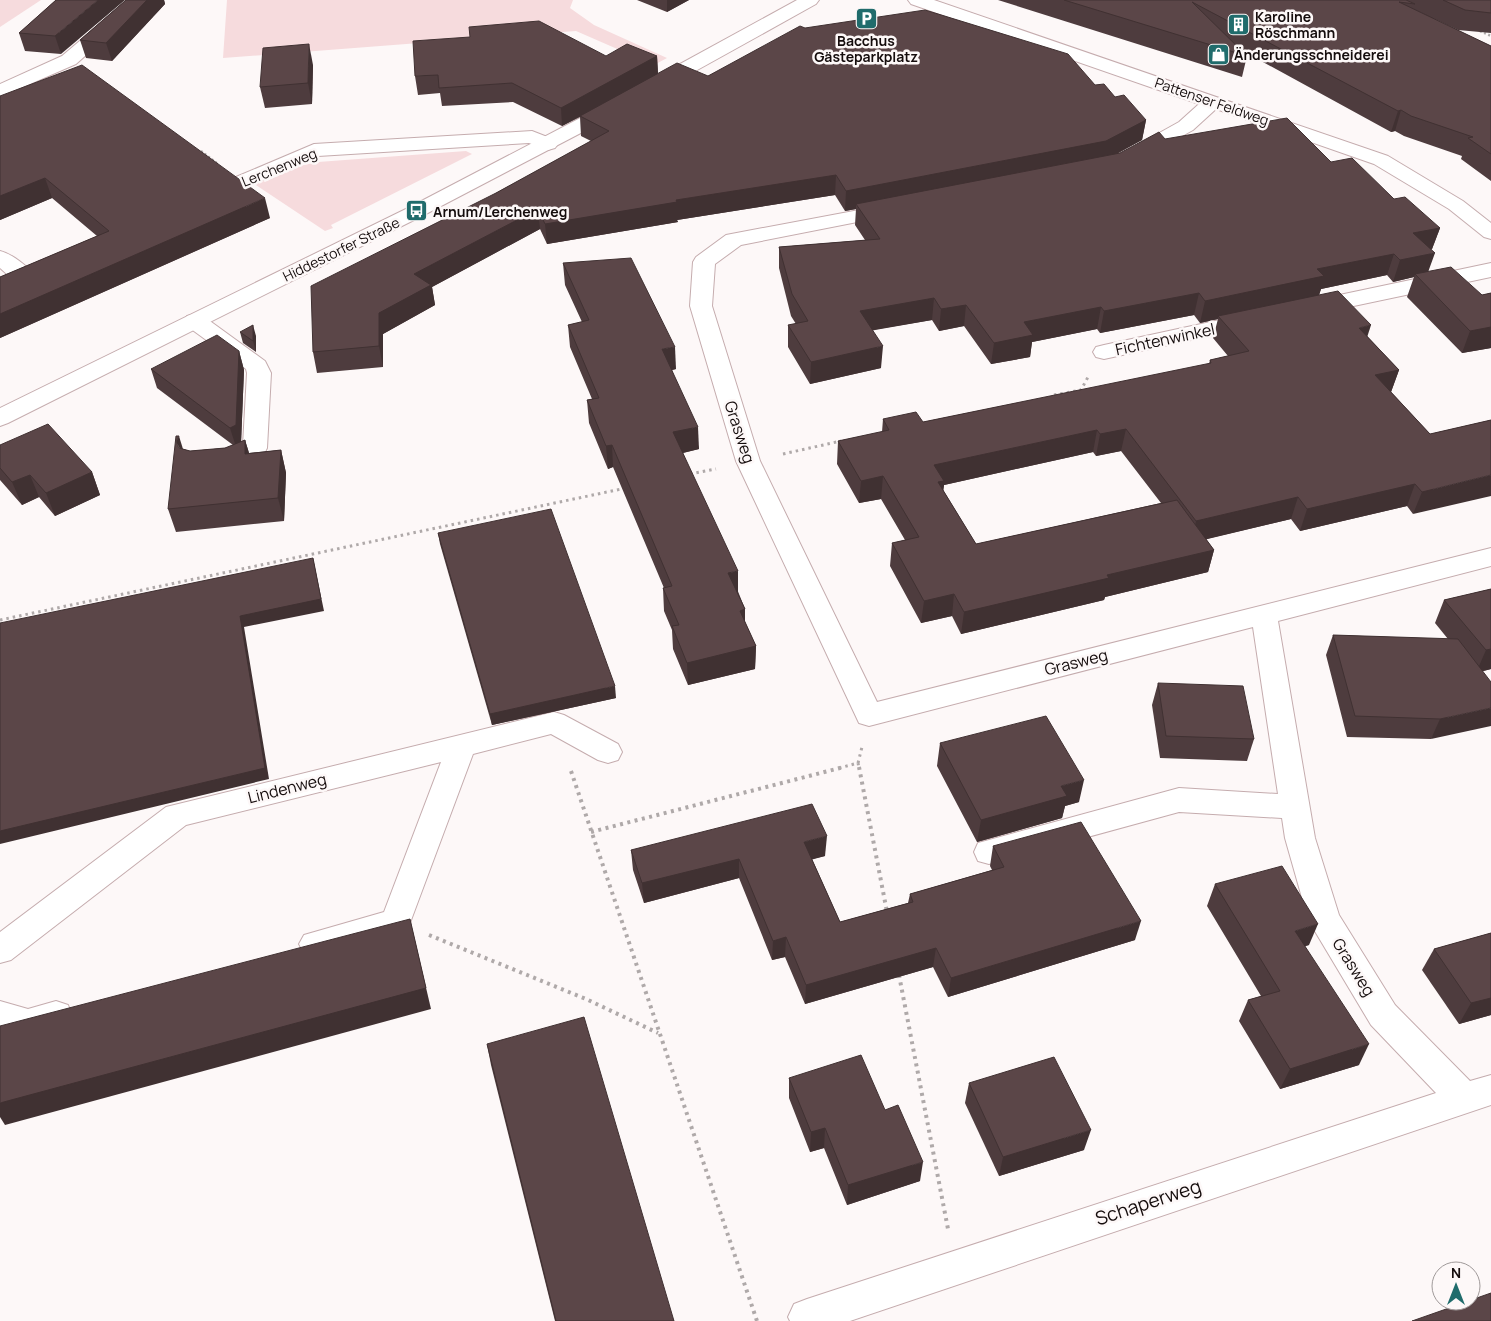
<svg xmlns="http://www.w3.org/2000/svg" width="1491" height="1321" viewBox="0 0 1491 1321" font-family="Manrope,sans-serif">
<style>
.green{fill:#f6dbdd}
.lines{fill:none;stroke-linecap:round;stroke-linejoin:round}
.minor-casing{stroke:#c5acae;stroke-width:2}
.major-casing{stroke:#c5acae;stroke-width:2}
.path-far2{stroke:#afa9a9;stroke-width:2.5;stroke-dasharray:2 2.5;stroke-linecap:butt}
.path-far1{stroke:#afa9a9;stroke-width:3;stroke-dasharray:2.5 4;stroke-linecap:butt}
.path{stroke:#afa9a9;stroke-width:4;stroke-dasharray:3 4.5;stroke-linecap:butt}
.minor{fill:#fff;fill-rule:evenodd}
.major{fill:#fff;fill-rule:evenodd}
.wall{fill:#4e3c3e;fill-rule:evenodd}
.shaded-wall{fill:#403132}
.building{fill:#5b4648;stroke:#403132}
.labels{text-anchor:middle;dominant-baseline:central;stroke-width:5;stroke-linejoin:round;paint-order:stroke}
.far-poi-label{font-size:14px;font-weight:bold;fill:#150d0d;stroke:#fdf8f8;text-anchor:start}
.far-street-label{font-size:14px;fill:#150d0d;stroke:#fdf8f8}
.street-label{font-size:16px;fill:#150d0d;stroke:#fdf8f8}
.near-street-label{font-size:19px;fill:#150d0d;stroke:#fdf8f8}
</style>
<rect width="100%" height="100%" fill="#fdf8f8"/>
<g class="green">
<polygon points="0,0 41,0 0,27"/>
<polygon points="227,0 573,0 570,8 594,25 667,58 654,65 576,31 223,58"/>
<polygon points="466,151 472,154 331,225 333,228 325,231 250,181 257,177 265,182 299,166 318,162"/>
</g>
<g class="lines">
<defs>
<g id="minor">
<polygon points="128,0 148,0 76,64 0,97 0,84 62,56"/>
<polygon points="908,0 934,0 1388,156 1463,201 1491,223 1491,239 1484,237 1449,209 1374,164 1216,109 1193,130 1139,160 1132,162 1125,160 1122,156 1125,152 1179,122 1199,104 911,4"/>
<polygon points="532,131 555,140 558,144 555,148 548,150 529,143 318,156 250,185 243,187 236,185 233,181 236,177 314,144"/>
<polygon points="891,204 898,206 901,210 898,214 741,245 715,264 712,306 760,461 877,702 1491,548 1491,566 1278,621 1315,838 1339,915 1395,1005 1470,1081 1491,1075 1491,1105 850,1321 790,1321 788,1317 794,1304 807,1299 1436,1093 1371,1025 1313,928 1308,919 1285,838 1282,818 1179,812 989,864 978,861 974,852 978,843 989,840 1179,788 1278,794 1253,627 869,726 859,723 736,461 690,306 693,262 696,257 726,235"/>
<path d="M0 251C12 254 28 266 35 277L32 282C17 285 10 277 0 268Z"/>
<polygon points="1491,263 1491,277 1311,315 1303,313 1300,308 1303,303 1311,301"/>
<polygon points="1252,313 1260,315 1263,320 1260,325 1104,359 1096,357 1093,352 1096,347 1104,345"/>
<polygon points="195,314 203,316 265,361 271,373 267,448 264,454 255,462 246,464 214,469 205,467 202,461 205,455 239,449 243,445 247,373 246,369 187,326 184,321 187,316"/>
<polygon points="554,712 564,715 618,744 622,752 618,760 608,763 598,760 551,734 473,754 407,931 315,957 304,953 299,944 304,935 384,912 441,762 186,825 11,960 0,963 0,932 166,807"/>
<polygon points="0,1001 28,1009 56,1001 68,1005 72,1015 68,1025 28,1037 0,1029"/>
</g>
<g id="major">
<polygon points="797,0 819,0 816,4 663,89 656,91 649,89 647,85 649,81"/>
<polygon points="614,102 621,104 624,108 621,112 424,215 8,423 0,426 0,408 410,207 607,104"/>
</g>
</defs>
<use href="#minor" class="minor-casing"/>
<use href="#major" class="major-casing"/>
<g class="path-far2">
<polyline points="1480,31 1491,36"/>
<polyline points="201,151 218,164"/>
</g>
<g class="path-far1">
<polyline points="1054,395 1081,390 1088,377"/>
<polyline points="783,454 841,441"/>
<polyline points="690,474 716,469"/>
<polyline points="0,620 626,488"/>
<polyline points="858,763 862,747"/>
<polyline points="839,768 858,763 859,768"/>
</g>
<g class="path">
<polyline points="859,767 887,912"/>
<polyline points="571,771 757,1321"/>
<polyline points="591,832 844,767"/>
<polyline points="429,935 586,999 658,1033"/>
<polyline points="899,975 948,1229"/>
</g>
<use href="#minor" class="minor"/>
<use href="#major" class="major"/>
</g>
<g class="wall">
<polygon points="56,0 61,54 25,51 19,33"/>
<polygon points="126,0 164,0 165,4 112,61 86,58 80,40"/>
<polygon points="637,0 689,0 667,12"/>
<polygon points="998,0 1491,0 1491,33 1458,30 1413,9 1491,46 1491,181 1461,159 1462,156 1404,136 1395,131 1391,132 1241,50 1247,56 1242,77"/>
<path d="M805 28 1095 85 1115 97 1146 120 1142 140 1117 154 1165 139 1331 162 1394 199 1440 228 1432 249 1431 250 1428 272 1482 295 1491 293V348L1462 353 1407 297 1414 277 1393 282 1387 275 1321 289 1319 295 1367 336 1399 370 1391 392 1430 434 1491 420 1413 514 1407 506 1300 531 1291 519 1206 539 1214 550 1208 572 1105 597 1104 600 961 634 952 616 921 623 890 566 892 543 905 540 881 499 859 503 837 464 838 441 882 432 883 419 923 422 1209 364 1210 360 1228 356 1213 338 1218 319 1200 323 1194 315 1100 333 1097 329 1032 342 1030 357 991 364 964 326 939 331 932 320 872 330 881 368 810 384 788 347V325L796 324 791 316 779 268V247L865 240 855 225 856 209 845 211 835 195 677 220 678 222 547 244 540 229 432 287 435 305 383 334V367L317 373 313 352 496 193 591 141 581 136 580 117 562 126 513 102 442 106 440 93 418 95 415 76 606 56H657L658 74 708 76ZM1121 451 1161 503 976 544 943 490 944 485 1093 452 1096 456Z"/>
<polygon points="313,65 312,104 265,108 260,87"/>
<polygon points="0,96 270,218 0,338 0,277 97,236 52,198 0,220"/>
<polygon points="563,263 676,369 672,370 699,449 683,453 745,609 745,622 756,646 755,669 688,685 673,649 672,630 664,611 663,588 664,588 613,467 608,469 589,423 587,400 592,399 570,347 568,325 582,322 565,285"/>
<polygon points="240,332 256,336 256,352 243,343"/>
<polygon points="239,351 244,370 241,442 245,440 249,453 281,450 286,473 284,521 176,532 168,509 183,449 190,451 225,448 233,445 157,388 151,369"/>
<polygon points="0,445 92,472 100,495 55,516 39,497 22,505 0,480"/>
<polygon points="438,533 616,698 492,725 440,544"/>
<polygon points="1491,589 1491,669 1483,671 1431,739 1347,737 1326,655 1333,635 1448,639 1435,623 1444,600"/>
<polygon points="1158,683 1254,739 1247,761 1160,758 1152,705"/>
<polygon points="940,743 1079,802 1065,806 1062,818 977,842 937,766"/>
<polygon points="993,846 1135,940 948,997 933,967 805,1004 785,957 772,960 739,878 644,903 633,870 631,850 825,856 812,859 840,922 908,903 910,894 992,870 990,866"/>
<polygon points="1215,884 1309,945 1305,946 1359,1065 1280,1089 1239,1021 1248,1000 1261,996 1207,906"/>
<polygon points="1491,933 1491,1015 1459,1024 1422,970 1434,949"/>
<polygon points="487,1044 674,1321 555,1321 491,1065"/>
<polygon points="789,1078 885,1110 920,1181 847,1205 824,1148 810,1152 789,1098"/>
<polygon points="969,1083 1084,1150 999,1176 965,1103"/>
</g>
<g class="shaded-wall">
<polygon points="98,0 125,0 61,54 55,36"/>
<polygon points="147,0 164,0 165,4 112,61 106,43"/>
<polygon points="667,0 689,0 667,12"/>
<polygon points="309,44 313,65 312,104 308,83"/>
<polygon points="657,56 658,74 562,126 561,108"/>
<polygon points="1401,110 1395,131 1391,132 1398,111"/>
<polygon points="1146,120 1142,140 1102,161 856,204 856,209 845,211 846,191"/>
<polygon points="836,175 835,195 677,220 678,222 547,244 545,224 676,200"/>
<polygon points="45,178 52,198 0,220 0,196"/>
<polygon points="265,198 270,218 0,338 0,314"/>
<polygon points="538,209 540,229 432,287 435,305 383,334 383,367 379,346 379,313 414,274"/>
<polygon points="1440,228 1432,249 1406,255 1413,233"/>
<polygon points="1435,253 1427,275 1415,274 1414,277 1393,282 1400,260"/>
<polygon points="1394,254 1387,275 1321,289 1318,298 1218,316 1218,319 1200,323 1205,301 1317,269"/>
<polygon points="1199,293 1194,315 1100,333 1104,311"/>
<polygon points="934,298 932,320 858,333 860,311"/>
<polygon points="966,305 964,326 939,331 941,309"/>
<polygon points="1101,307 1097,329 1032,342 1030,357 991,364 994,343 1024,322"/>
<polygon points="253,325 256,336 256,352 253,341"/>
<polygon points="1371,325 1364,347 1359,328"/>
<polygon points="1491,327 1491,348 1462,353 1470,331"/>
<polygon points="883,346 881,368 810,384 811,362"/>
<polygon points="675,347 676,369 663,372 662,349"/>
<polygon points="239,351 244,370 241,444 236,447 230,428"/>
<polygon points="1399,370 1391,392 1375,375"/>
<polygon points="698,427 699,449 674,455 673,432"/>
<polygon points="1126,429 1121,451 1096,456 1100,434"/>
<polygon points="1097,430 1093,452 944,485 942,503 934,465"/>
<polygon points="179,436 186,459 176,442"/>
<polygon points="245,440 252,463 245,454"/>
<polygon points="612,445 613,467 608,469 606,446"/>
<polygon points="281,450 286,473 284,521 278,498"/>
<polygon points="92,472 100,495 55,516 46,493"/>
<polygon points="30,475 39,497 22,505 12,482"/>
<polygon points="1491,475 1491,496 1413,514 1422,492"/>
<polygon points="883,476 881,499 859,503 861,481"/>
<polygon points="1415,484 1407,506 1300,531 1307,509"/>
<polygon points="1298,497 1291,519 1191,543 1196,521"/>
<polygon points="1214,550 1208,572 1105,597 1104,600 961,634 964,612 1107,575"/>
<polygon points="313,558 324,611 244,627 269,779 0,844 0,831 240,616"/>
<polygon points="738,571 738,594 728,573"/>
<polygon points="954,594 952,616 921,623 924,601"/>
<polygon points="745,609 745,632 740,611"/>
<polygon points="756,646 755,669 688,685 687,663"/>
<polygon points="1491,649 1491,669 1476,673 1486,650"/>
<polygon points="615,686 616,698 492,725 490,714"/>
<polygon points="1491,708 1491,726 1431,739 1440,719"/>
<polygon points="1084,780 1079,802 1065,806 1062,818 977,842 981,820 1061,786"/>
<polygon points="827,836 825,856 803,862 804,842"/>
<polygon points="739,859 739,878 644,903 642,883"/>
<polygon points="410,919 431,1009 5,1125 0,1117 0,1103"/>
<polygon points="1141,921 1135,940 948,997 951,978"/>
<polygon points="1318,924 1309,945 1286,952 1295,931"/>
<polygon points="786,937 785,957 772,960 773,941"/>
<polygon points="936,948 933,967 805,1004 806,985"/>
<polygon points="1491,998 1491,1015 1459,1024 1471,1003"/>
<polygon points="1369,1044 1359,1065 1280,1089 1290,1069"/>
<polygon points="825,1128 824,1148 810,1152 811,1132"/>
<polygon points="1091,1130 1084,1150 999,1176 1003,1157"/>
<polygon points="923,1162 920,1181 847,1205 848,1185"/>
</g>
<g class="building">
<polygon points="56,0 98,0 55,36 19,33"/>
<polygon points="126,0 147,0 106,43 80,40"/>
<polygon points="1064,0 1406,0 1415,4 1399,2 1491,46 1491,154 1468,138 1473,137 1411,116 1401,110 1398,111 1192,2 1247,56"/>
<polygon points="1443,0 1491,0 1491,13 1465,10"/>
<polygon points="925,10 1068,54 1095,85 1104,84 1115,97 1124,95 1146,120 1106,141 846,191 836,175 676,200 677,202 545,224 538,209 414,274 431,285 379,313 379,346 313,352 311,286 496,193 609,131 580,116 677,63 708,76 800,26 805,28"/>
<polygon points="539,21 606,56 627,44 657,56 561,108 512,83 439,88 438,75 415,76 413,41 470,37 469,27"/>
<polygon points="309,44 308,83 260,87 263,48"/>
<polygon points="82,65 265,198 0,314 0,277 109,231 45,178 0,196 0,96"/>
<polygon points="1287,118 1331,162 1352,158 1394,199 1405,197 1440,228 1413,233 1435,253 1400,260 1394,254 1317,269 1324,276 1205,301 1199,293 1104,311 1101,307 1024,322 1033,335 994,343 966,305 941,309 934,298 860,311 883,346 811,362 788,325 808,321 792,294 779,247 880,239 856,204 1120,153 1159,132 1165,139"/>
<polygon points="631,258 675,347 662,349 698,427 673,432 738,571 728,573 745,609 740,611 756,646 687,663 672,626 679,625 663,588 672,586 612,445 606,446 587,400 599,398 568,325 589,320 563,263"/>
<polygon points="1451,267 1482,295 1491,293 1491,327 1470,331 1415,274"/>
<polygon points="1338,291 1371,325 1359,328 1399,370 1375,375 1430,434 1491,420 1491,475 1422,492 1415,484 1307,509 1298,497 1196,521 1126,429 1100,434 1097,430 934,465 944,481 938,482 976,544 1177,500 1214,550 1107,575 1109,578 964,612 954,594 924,601 892,543 919,537 883,476 861,481 838,441 889,430 883,419 916,412 923,422 1211,363 1210,360 1249,351 1218,316"/>
<polygon points="253,325 253,341 240,332"/>
<polygon points="217,335 239,351 236,425 230,428 151,369"/>
<polygon points="48,424 92,472 46,493 30,475 12,482 0,468 0,445"/>
<polygon points="176,436 179,436 176,442 179,448 190,451 225,448 245,440 245,454 281,450 278,498 168,509"/>
<polygon points="551,509 615,686 490,714 438,533"/>
<polygon points="313,558 321,599 240,616 265,768 0,831 0,623"/>
<polygon points="1491,589 1491,649 1486,650 1444,600"/>
<polygon points="1333,635 1458,639 1491,682 1491,708 1440,719 1355,716"/>
<polygon points="1158,683 1243,686 1254,739 1166,736"/>
<polygon points="1046,716 1084,780 1061,786 1067,796 981,820 940,743"/>
<polygon points="812,804 827,836 804,842 840,922 913,902 910,894 1004,867 993,846 1081,822 1141,921 951,978 936,948 806,985 786,937 773,941 739,859 642,883 631,850"/>
<polygon points="1282,866 1318,924 1295,931 1369,1044 1290,1069 1248,1000 1280,991 1215,884"/>
<polygon points="410,919 426,988 0,1103 0,1026"/>
<polygon points="1491,933 1491,998 1471,1003 1434,949"/>
<polygon points="584,1017 674,1321 556,1321 487,1044"/>
<polygon points="861,1055 885,1110 898,1105 923,1162 848,1185 825,1128 811,1132 789,1078"/>
<polygon points="1054,1057 1091,1130 1003,1157 969,1083"/>
<polygon points="1491,1293 1491,1321 1412,1321 1469,1301 1471,1301 1471,1300"/>
</g>
<defs>
<symbol id="parking-square" viewBox="-11 -11 22 22"><rect x="-9" y="-9" width="18" height="18" rx="4" fill="#206c6c" stroke="#fdf8f8"/><path d="M-3.5-5.5H1a3.5 3.5 0 0 1 0 7H-1V5.5H-3.5ZM-1-3.4V-.6H.8a1.4 1.4 0 0 0 0-2.8Z" fill="#fff"/></symbol>
<symbol id="building-square" viewBox="-11 -11 22 22"><rect x="-9" y="-9" width="18" height="18" rx="4" fill="#206c6c" stroke="#fdf8f8"/><path d="M-4-6H4V6H1V3H-1V6H-4ZM-2.5-4.3h1.7v1.8h-1.7ZM.8-4.3h1.7v1.8H.8ZM-2.5-1h1.7V.8h-1.7ZM.8-1h1.7V.8H.8Z" fill="#fff"/></symbol>
<symbol id="shop-square" viewBox="-11 -11 22 22"><rect x="-9" y="-9" width="18" height="18" rx="4" fill="#206c6c" stroke="#fdf8f8"/><path d="M-5-2.5h2.3a2.7 3.5 0 0 1 5.4 0H5L5.5 6h-11ZM-1.5-2.5h3a1.5 2.3 0 0 0-3 0Z" fill="#fff"/></symbol>
<symbol id="bus-square" viewBox="-11 -11 22 22"><rect x="-9" y="-9" width="18" height="18" rx="4" fill="#206c6c" stroke="#fdf8f8"/><path d="M-5-6H5V4H4V6H2V4H-2V6H-4V4H-5ZM-3.5-4V0h7V-4ZM-3.5 1.2v1.5H-2V1.2ZM2 1.2v1.5H3.5V1.2Z" fill="#fff"/></symbol>
</defs>
<g fill-rule="evenodd">
<use href="#parking-square" x="854" y="6" width="25" height="25"/>
<use href="#building-square" x="1226" y="12" width="25" height="25"/>
<use href="#shop-square" x="1206" y="42" width="25" height="25"/>
<use href="#bus-square" x="404" y="198" width="25" height="25"/>
</g>
<g class="labels">
<g class="far-poi-label">
<text x="1255" y="16">Karoline<tspan x="1255" dy="16">Röschmann</tspan></text>
<text x="866" y="40" text-anchor="middle">Bacchus<tspan x="866" dy="16">Gästeparkplatz</tspan></text>
<text x="1234" y="54">Änderungsschneiderei</text>
<text x="433" y="211">Arnum/Lerchenweg</text>
</g>
<g class="far-street-label">
<text transform="translate(1212 101) rotate(19)">Pattenser Feldweg</text>
<text transform="translate(279 167) rotate(-22)">Lerchenweg</text>
<text transform="translate(341 249) rotate(-26)">Hiddestorfer Straße</text>
</g>
<g class="street-label">
<text transform="translate(1165 339) rotate(-12)">Fichtenwinkel</text>
<text transform="translate(740 432) rotate(72)">Grasweg</text>
<text transform="translate(1076 662) rotate(-14)">Grasweg</text>
<text transform="translate(287 788) rotate(-14)">Lindenweg</text>
<text transform="translate(1354 967) rotate(58)">Grasweg</text>
</g>
<g class="near-street-label">
<text transform="translate(1148 1202) rotate(-18)">Schaperweg</text>
</g>
</g>
<g transform="translate(1456 1286)"><circle r="24" fill="#fdf8f8" stroke="#a09a9a"/>
<path d="M0-4L9 19L0 12L-9 19Z" fill="#206c6c"/>
<text y="-8" font-size="14" font-weight="bold" text-anchor="middle" fill="#150d0d">N</text>
</g>
</svg>
